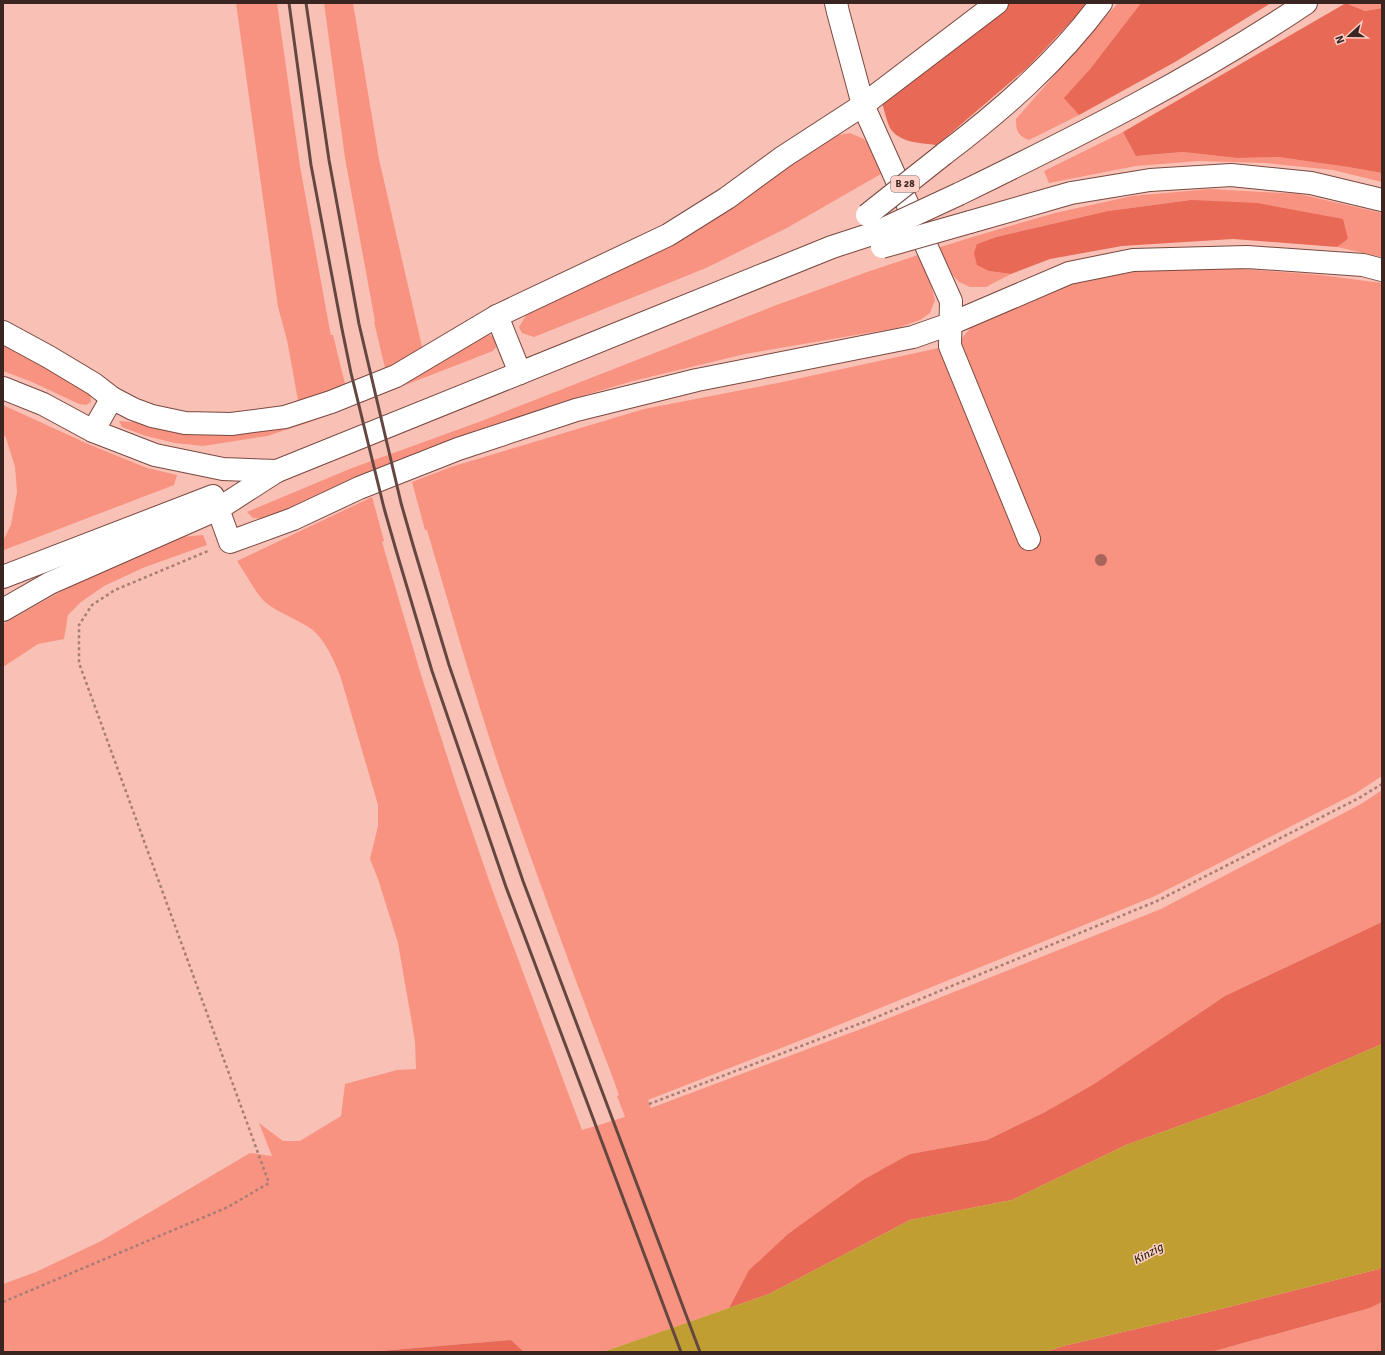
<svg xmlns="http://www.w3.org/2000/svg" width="1385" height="1355" viewBox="0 0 1385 1355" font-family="Signika,sans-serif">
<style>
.green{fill:#f89381}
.forest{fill:#e76956}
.water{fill:#c09e32}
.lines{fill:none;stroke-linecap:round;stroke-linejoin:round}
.minor-casing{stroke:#794940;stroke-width:24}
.major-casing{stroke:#794940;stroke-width:24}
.highway-casing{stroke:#794940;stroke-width:24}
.path{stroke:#a77d75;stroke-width:2.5;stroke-dasharray:3 3;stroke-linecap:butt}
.minor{stroke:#fff;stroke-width:22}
.major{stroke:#fff;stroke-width:22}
.highway{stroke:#fff;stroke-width:22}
.rail{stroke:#654741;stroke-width:3}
.highway-bridge-casing{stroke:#794940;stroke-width:24;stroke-linecap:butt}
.highway-bridge{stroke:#fff;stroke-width:22}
.tree{fill:#aa655a}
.labels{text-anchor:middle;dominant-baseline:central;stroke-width:3;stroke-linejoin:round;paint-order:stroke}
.shield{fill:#fed0c7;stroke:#765853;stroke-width:1}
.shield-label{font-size:10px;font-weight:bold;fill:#3b2521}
.water-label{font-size:12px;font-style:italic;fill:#362e18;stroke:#fed0c7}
</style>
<rect width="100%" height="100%" fill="#f9c0b5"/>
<g class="green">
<polygon points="236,3 277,3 300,166 330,331 331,335 333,335 347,392 299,406 287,340 278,307"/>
<polygon points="324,3 353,3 379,159 423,351 386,372 374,322 375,321 345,158"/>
<path d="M1118 3H1141L1090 69 1065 98 1079 115 1029 140C1018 136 1016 131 1016 119Z"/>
<polygon points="1347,3 1382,3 1382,8 1365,11"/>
<polygon points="1123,132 1137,156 1183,152 1237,158 1278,157 1348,167 1382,173 1382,182 1333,170 1266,163 1199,161 1136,166 1049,183 1044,171"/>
<polygon points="850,133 864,139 875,153 881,174 785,229 706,268 534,337 522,333 519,327 527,314 833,136"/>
<polygon points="1210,189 1299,194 1382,213 1382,257 1337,247 1348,239 1191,200 1108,211 996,237 977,244 989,271 1011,274 986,287 970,287 959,282 948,270 937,248 976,236 1055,213 1132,196"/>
<polygon points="918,255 929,278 935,300 930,313 920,320 897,328 745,354 633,381 558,403 427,451 270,519 253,518 247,512 352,468 479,422 774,306 867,272"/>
<path d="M1230 268 1320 275 1382 283V776L1356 793 1155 896 809 1037 648 1100 651 1108 874 1024 1161 909 1361 804 1382 790V922L1225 996 1094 1084 1045 1112 987 1140 910 1154 788 1234 749 1270 729 1308 603 1352H524L511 1340 368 1352H3V1284L36 1272 101 1241 250 1153 272 1156 259 1123 283 1141H300L341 1116 345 1084 397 1070 416 1069 415 1041 398 943 378 879 370 859 378 826V805L340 675C333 658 322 633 305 625 292 617 277 612 265 602 257 595 244 571 237 561L372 497 384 541 382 542 421 675 457 787 493 892 582 1130 625 1117 617 1096 619 1095 611 1073C573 974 536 874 501 773 474 693 451 611 427 530H425L412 482 451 467 644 409 778 383 957 344 972 326 1038 297 1080 281 1146 270Z"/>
<polygon points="488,334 495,338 496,347 493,351 307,423 267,436 203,446 175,443 146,436 122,427 119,421 230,430"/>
<polygon points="3,339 90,392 91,402 86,405 79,404 32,382 3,371"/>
<polygon points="3,405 88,444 147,468 177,475 174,485 4,550 3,541 11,525 17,492 15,467 6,438 3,434"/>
<polygon points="203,535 207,545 145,567 104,586 81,602 68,615 64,639 38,644 3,667 3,624 67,588 128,560 181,537"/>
<polygon points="1382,1302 1382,1352 1211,1352 1370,1308"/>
</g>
<g class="forest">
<path d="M1003 3H1086L1080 12 1028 67 937 145C921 143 897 143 889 126 886 118 884 110 882 102Z"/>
<polygon points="1141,3 1271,3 1175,62 1079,115 1064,98 1090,69"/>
<polygon points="1346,3 1365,11 1382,8 1382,173 1348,167 1278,157 1237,158 1183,152 1136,156 1123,132"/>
<polygon points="1191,200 1257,203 1343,219 1348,239 1337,247 1233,239 1122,246 1050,259 1011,274 989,271 977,265 974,253 977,244 996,237 1108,211"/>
<polygon points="1382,922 1382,1044 1262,1096 1126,1145 1012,1200 910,1220 769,1294 729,1308 749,1270 788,1234 863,1180 910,1154 987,1140 1045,1112 1094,1084 1225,996"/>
<polygon points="1382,1266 1382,1302 1370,1308 1211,1352 1045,1352 1063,1346 1209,1312 1379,1269"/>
<polygon points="511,1340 524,1352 368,1352"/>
</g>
<polygon class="water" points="1382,1044 1382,1266 1379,1269 1209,1312 1063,1346 1045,1352 603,1352 769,1294 910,1220 1012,1200 1126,1145 1262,1096"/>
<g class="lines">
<defs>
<g id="minor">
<polyline points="836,3 838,12 863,105 951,301 950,346 1029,539"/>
<polyline points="497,316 520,373"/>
<polyline points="3,332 49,357 94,384 112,398 133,409 152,416 185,423 231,424 285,417 331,402 396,376 497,316 668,235 727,198 783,157 863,105 997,3"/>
<polyline points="93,431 112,398"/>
<polyline points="218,509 230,542 293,519 359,488 458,449 576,410 697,380 913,337 950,324 1069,273 1133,260 1247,257 1363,265 1382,270"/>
</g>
<g id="major">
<polyline points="3,388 43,404 93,431 155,455 223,469 277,471"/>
<polyline points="3,577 213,496"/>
<polyline points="3,610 50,583 218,509 277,471"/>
</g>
<g id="highway">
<path d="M944 154C1002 110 1057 62 1101 3"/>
<path d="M959 194C1078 136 1196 77 1306 3"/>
<polyline points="970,222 1071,193 1150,180 1231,175 1311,183 1382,200"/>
<polyline points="277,471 832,247 875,233"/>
</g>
</defs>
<use href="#minor" class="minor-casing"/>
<use href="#major" class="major-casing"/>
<use href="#highway" class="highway-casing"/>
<g class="path">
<polyline points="649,1104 872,1019 1157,901 1359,798 1382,784"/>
<polyline points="3,1302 228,1207 269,1183 79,663 79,625 92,605 115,590 208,551"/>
</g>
<use href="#minor" class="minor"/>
<use href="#major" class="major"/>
<use href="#highway" class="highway"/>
<g class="rail">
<polyline points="289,3 311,165 342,329 351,373 384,508 396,550 432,671 506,887 681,1352"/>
<polyline points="306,3 329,160 359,324 401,503 413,545 449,665 523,881 700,1352"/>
</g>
<defs>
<g id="highway-bridge">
<polyline points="867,215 944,154"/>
<polyline points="875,233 959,194"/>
<polyline points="882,247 970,222"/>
</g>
</defs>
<use href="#highway-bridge" class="highway-bridge-casing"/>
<use href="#highway-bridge" class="highway-bridge"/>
</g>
<circle class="tree" cx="1101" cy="560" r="6"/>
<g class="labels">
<rect class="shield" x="891" y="176" width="28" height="16" rx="3"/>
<g class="shield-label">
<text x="905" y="184">B 28</text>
</g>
<g class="water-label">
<text transform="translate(1148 1254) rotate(-28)">Kinzig</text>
</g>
</g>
<rect width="1385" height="1355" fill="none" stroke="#3b2521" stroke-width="8"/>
<g transform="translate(1349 36) rotate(249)" stroke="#fed0c7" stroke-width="3" paint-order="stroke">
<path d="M0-3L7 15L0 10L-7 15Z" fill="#3b2521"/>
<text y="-6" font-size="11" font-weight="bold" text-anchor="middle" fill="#3b2521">N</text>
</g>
</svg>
